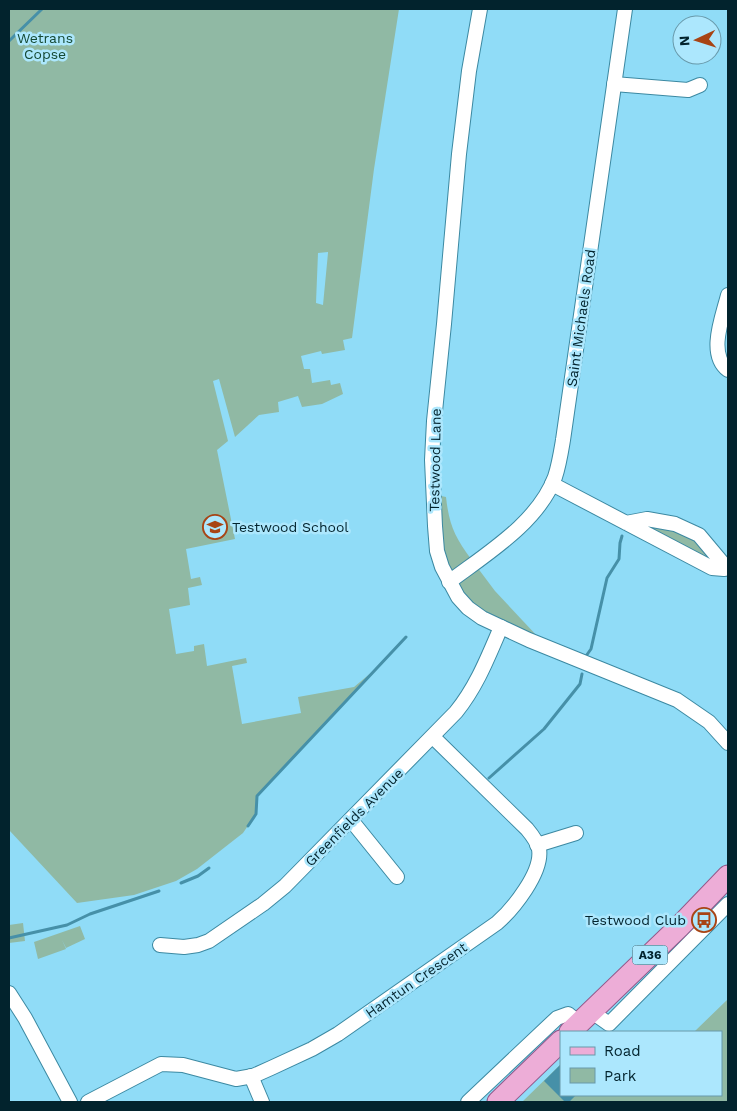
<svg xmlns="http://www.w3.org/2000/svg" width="737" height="1111" viewBox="0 0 737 1111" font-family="'Work Sans',sans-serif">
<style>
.green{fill:#90b9a4;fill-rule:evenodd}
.water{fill:#4690a8}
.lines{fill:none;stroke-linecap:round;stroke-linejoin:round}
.stream{stroke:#4690a8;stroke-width:3}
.street-casing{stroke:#3c89a2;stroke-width:16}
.primary-casing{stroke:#93598a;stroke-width:23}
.street{stroke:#fff;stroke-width:14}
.primary{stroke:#edadd7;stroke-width:21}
.labels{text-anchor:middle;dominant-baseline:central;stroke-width:5;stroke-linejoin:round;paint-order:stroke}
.shield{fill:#ace7fd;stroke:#355e6b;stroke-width:1}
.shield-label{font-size:12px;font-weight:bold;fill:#02232d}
.park-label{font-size:14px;fill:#144832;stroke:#ace7fd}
.street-label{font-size:14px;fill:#02232d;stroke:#ace7fd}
.poi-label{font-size:14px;fill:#02232d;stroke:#ace7fd;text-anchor:start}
</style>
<rect width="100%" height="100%" fill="#90dcf7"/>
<g class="green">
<path d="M9 9H399L374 169 352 338 343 340 345 350 322 354 321 351 301 356 304 369H310L312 383 330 380 331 385 340 383 343 394 322 404 302 407 298 396 278 402 279 412 259 415 235 437 219 379 213 381 228 441 217 450 235 539 186 549 191 579 200 577 202 585 188 588 190 605 169 609 176 654 194 651V646L204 644 207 666 246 658 247 663 232 666 242 724 301 713 298 697 354 687 378 667 257 795 256 814 243 833 197 869 176 881 134 895 77 903 9 830ZM328 252V253L323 305 316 303 318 253Z"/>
<path d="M441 496 446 497C449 525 455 537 471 559L451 572C442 549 438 521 441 496Z"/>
<polygon points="644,522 694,536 714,562 644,528"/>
<polygon points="477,567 495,591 538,637 490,617 464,596 458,583"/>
<polygon points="23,923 25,941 9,943 9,925"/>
<polygon points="80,926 85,939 66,948 62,940 66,949 38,959 34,942"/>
<polygon points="728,999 728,1102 522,1102 561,1064 561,1095 721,1095 721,1032 694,1032"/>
</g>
<polygon class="water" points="561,1064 561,1095 576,1095 569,1102 565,1102 544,1081"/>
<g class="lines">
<g class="stream">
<polyline points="9,41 42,9"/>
<polyline points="586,656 591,649 607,578 619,559 620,543 622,536"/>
<polyline points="489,778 544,729 580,684 582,674"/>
<polyline points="248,826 256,814 257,796 406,637"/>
<polyline points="181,883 198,876 209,868"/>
<polyline points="9,938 67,925 90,914 159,891"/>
</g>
<defs>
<g id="street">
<polyline points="480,9 469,71 459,154 444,324 434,421 432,460 435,526 437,551 442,567 458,597 468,608 482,618 529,640 677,700 709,722 728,743"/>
<polyline points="614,84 688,90 700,85"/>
<path d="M728 295C723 316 707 354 728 370"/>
<polyline points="552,484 712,568 724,569 725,566 699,535 675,524 647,519 626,523"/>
<path d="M449 582C486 554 538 523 555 477 559 465 561 452 563 440L625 9"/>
<polyline points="351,820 397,877"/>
<polyline points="537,845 576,833"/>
<path d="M160 945 184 947 198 945 209 941 263 904 285 886 456 712C477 686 488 657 501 627"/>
<polyline points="9,993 25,1018 70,1102"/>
<polyline points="592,1012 609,1024 728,904"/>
<polyline points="251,1076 262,1102"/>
<path d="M88 1102 161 1064 183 1065 236 1079 253 1076 271 1068 312 1049 338 1034 497 923C513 909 543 872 539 849 537 841 532 835 527 829L433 737"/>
<polyline points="468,1102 557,1018 568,1014 579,1023"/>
</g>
<g id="primary">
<polyline points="570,1032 679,927 728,876"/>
<polyline points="498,1102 561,1041"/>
</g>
</defs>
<use href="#street" class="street-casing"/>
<use href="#primary" class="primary-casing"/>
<use href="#street" class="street"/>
<use href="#primary" class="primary"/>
</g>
<defs>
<symbol id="school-ring" viewBox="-11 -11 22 22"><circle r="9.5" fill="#ace7fd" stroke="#a84414" stroke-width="1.5"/><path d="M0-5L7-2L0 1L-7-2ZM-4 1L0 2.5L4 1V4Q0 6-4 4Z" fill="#a84414"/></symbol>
<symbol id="bus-ring" viewBox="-11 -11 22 22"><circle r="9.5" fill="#ace7fd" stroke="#a84414" stroke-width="1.5"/><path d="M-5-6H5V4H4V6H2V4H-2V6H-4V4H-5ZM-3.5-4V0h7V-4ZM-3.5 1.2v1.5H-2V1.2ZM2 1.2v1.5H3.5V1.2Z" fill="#a84414"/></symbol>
</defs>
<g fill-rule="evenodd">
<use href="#school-ring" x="201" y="513" width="28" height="28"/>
<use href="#bus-ring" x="690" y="906" width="28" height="28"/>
</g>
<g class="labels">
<rect class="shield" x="632.5" y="945.5" width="35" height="19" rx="4"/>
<g class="shield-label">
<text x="650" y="955">A36</text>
</g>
<g class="park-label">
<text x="45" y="38">Wetrans<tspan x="45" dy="16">Copse</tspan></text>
</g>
<g class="street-label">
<text transform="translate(581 318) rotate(-82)">Saint Michaels Road</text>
<text transform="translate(435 460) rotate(-89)">Testwood Lane</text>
<text transform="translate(354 817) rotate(-45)">Greenfields Avenue</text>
<text transform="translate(416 980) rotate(-35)">Hamtun Crescent</text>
</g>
<g class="poi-label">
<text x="232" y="527">Testwood School</text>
<text x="686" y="920" text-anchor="end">Testwood Club</text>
</g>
</g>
<rect width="737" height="1111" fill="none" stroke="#02232d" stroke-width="20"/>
<rect x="560" y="1031" width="162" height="65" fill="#ace7fd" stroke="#6899aa"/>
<rect x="570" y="1047" width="25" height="8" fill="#edadd7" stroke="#6899aa"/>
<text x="604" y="1056" font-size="15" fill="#02232d">Road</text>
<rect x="570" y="1068" width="25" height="15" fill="#90b9a4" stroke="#6899aa"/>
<text x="604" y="1081" font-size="15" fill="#02232d">Park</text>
<g transform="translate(697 40) rotate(266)"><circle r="24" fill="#ace7fd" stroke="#6899aa"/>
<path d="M0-4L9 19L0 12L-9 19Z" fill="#a84414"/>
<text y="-8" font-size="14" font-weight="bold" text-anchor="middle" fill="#02232d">N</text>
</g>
</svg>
